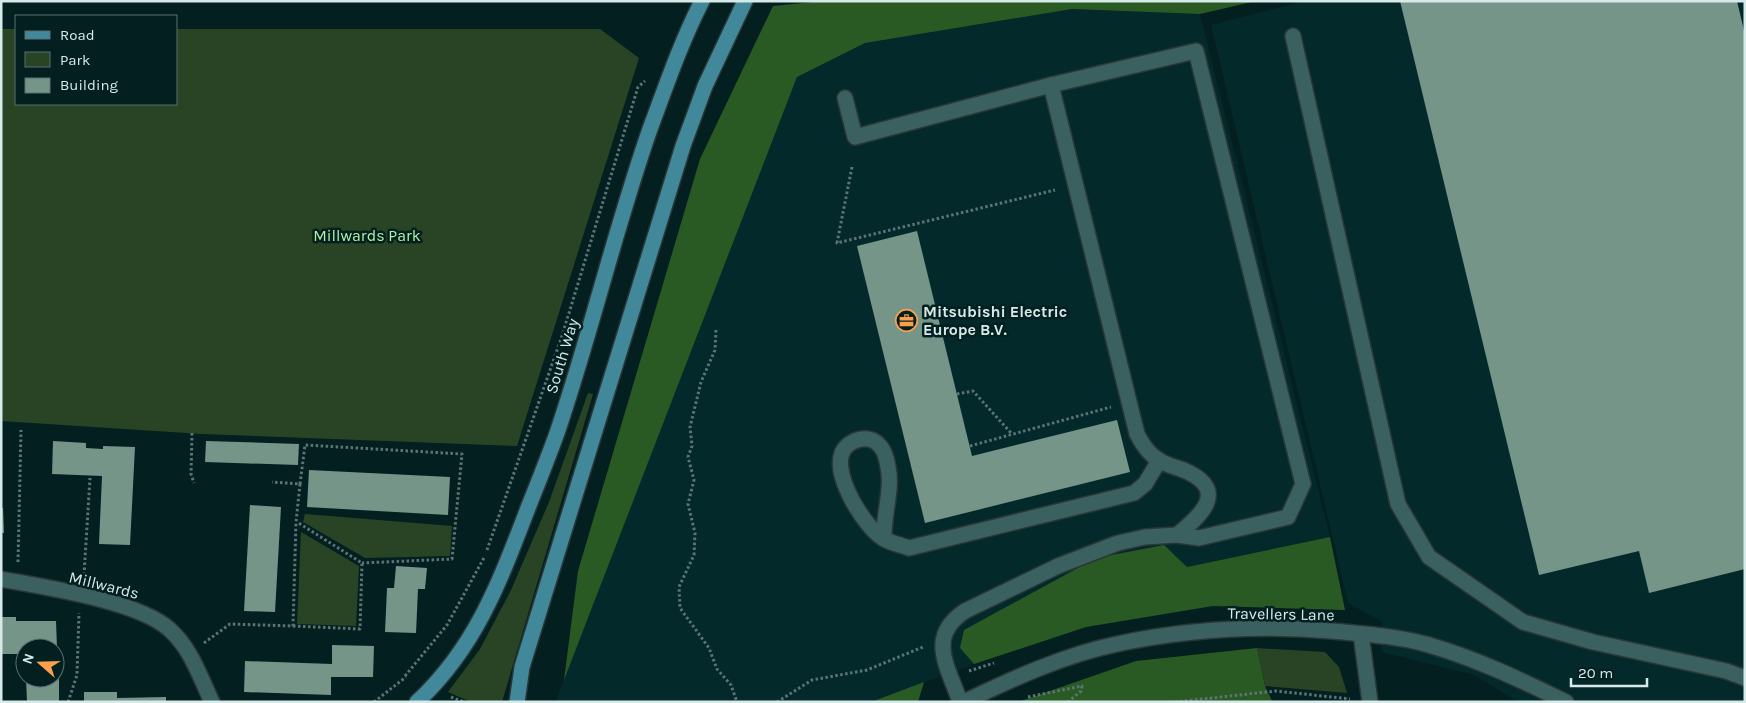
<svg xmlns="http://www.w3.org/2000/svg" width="1746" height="703" viewBox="0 0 1746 703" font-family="Karla,sans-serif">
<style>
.built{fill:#04292a}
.green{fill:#284424}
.forest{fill:#2a5a24}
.building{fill:#749588}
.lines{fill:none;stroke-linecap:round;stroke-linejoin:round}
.lane-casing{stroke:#2b3636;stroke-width:18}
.street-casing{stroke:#2b3636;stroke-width:18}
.primary-casing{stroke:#2b3636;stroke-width:18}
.path{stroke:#5c7475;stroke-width:3;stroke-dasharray:2.5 2.5;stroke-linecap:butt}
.lane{stroke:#3b6060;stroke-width:15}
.street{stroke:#3b6060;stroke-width:15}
.primary{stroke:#42889b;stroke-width:15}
.labels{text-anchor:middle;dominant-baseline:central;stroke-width:5;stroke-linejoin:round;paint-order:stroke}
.park-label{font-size:16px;fill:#acf4a3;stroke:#041f20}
.poi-label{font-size:16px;font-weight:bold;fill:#d6eaea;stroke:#041f20;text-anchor:start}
.street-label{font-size:16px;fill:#d6eaea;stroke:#041f20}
</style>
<rect width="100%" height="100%" fill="#041f20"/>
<g class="built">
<polygon points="1304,1 1745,1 1745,702 1519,702 1474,675 1381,652 1382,622 1348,603 1211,25"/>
<polygon points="1072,9 1200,14 1330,537 1187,567 960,648 974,664 871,702 558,702 556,700 797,77 865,43"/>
</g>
<g class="green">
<polygon points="1,29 16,29 16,104 176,104 176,29 600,29 639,58 517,446 202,434 1,421"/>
<polygon points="588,393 593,394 502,702 471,702 448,692 480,649 511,590 549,502"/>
<polygon points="305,514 452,526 450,556 365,558 303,522"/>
<polygon points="301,532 359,566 356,626 297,624"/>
<polygon points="1257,648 1325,652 1339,667 1347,693 1265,686"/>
</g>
<g class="forest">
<polygon points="823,1 1256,1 1200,14 1072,9 865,43 797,77 564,680 578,571 700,159 773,6"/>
<polygon points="1330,537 1345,610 1213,606 1086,627 974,664 960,648 964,630 1096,558 1164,545 1187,567"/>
<polygon points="1257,648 1265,686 1272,701 1278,702 1018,702 1136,661"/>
<polygon points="924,682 918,702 871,702"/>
</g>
<g class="building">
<polygon points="1400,1 1737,1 1745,35 1745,569 1649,593 1639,551 1539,575"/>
<polygon points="917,231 972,456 1117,420 1130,472 925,523 857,246"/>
<polygon points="53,441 86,443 86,448 103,449 103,446 135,447 130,545 99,544 102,476 52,474"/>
<polygon points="206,441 299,444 298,465 205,462"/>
<polygon points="309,470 450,477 448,515 307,507"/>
<polygon points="250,505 281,507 275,612 244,611"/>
<polygon points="1,508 3,508 4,533 1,533"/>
<polygon points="396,566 427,568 425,589 418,589 416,633 385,632 387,588 394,588"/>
<polygon points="1,617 16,617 16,621 56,621 57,648 25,648 25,654 1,654"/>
<polygon points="332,645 374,646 373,677 331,677 331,695 244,692 245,661 332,664"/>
<polygon points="55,670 59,670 59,702 27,702 26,678 55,678"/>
<polygon points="84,692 117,692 117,698 166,697 166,702 84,702"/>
</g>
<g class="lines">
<defs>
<g id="lane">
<polyline points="1293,36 1398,504 1429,557 1523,622 1593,642 1726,671 1745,678"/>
<polyline points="845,98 855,137 1051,85"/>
<path d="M884 539C883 515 893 489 888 467 887 461 885 451 880 446 870 433 848 439 842 453 833 476 864 527 884 539 891 543 901 545 909 548L1134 493 1145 484 1159 461"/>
<polyline points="1361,634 1370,702"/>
<path d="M960 702C948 666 926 637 965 611L1058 566 1118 543 1145 537 1177 535 1199 538 1288 517 1303 484 1196 51 1051 85 1137 434C1142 444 1148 454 1159 460 1167 466 1178 467 1188 472 1229 492 1199 517 1177 535"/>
</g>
<g id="street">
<path d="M1 579C44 587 138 601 169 629 191 648 200 677 212 702"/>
<path d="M964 702C1012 679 1064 655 1117 644 1187 629 1260 625 1332 631 1364 634 1398 636 1429 645 1477 659 1521 680 1566 702"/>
</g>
<g id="primary">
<path d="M417 702C476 647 500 581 528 508 538 483 548 458 557 433 591 333 615 229 650 129 666 86 681 42 702 1"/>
<polyline points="517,702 522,667 683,146 705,86 745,1"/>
</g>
</defs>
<use href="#lane" class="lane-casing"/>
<use href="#street" class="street-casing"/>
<use href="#primary" class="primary-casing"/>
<g class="path">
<polyline points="852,167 837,243 1055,190"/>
<polyline points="716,330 715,350 701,382 690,427 692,446 688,457 694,480 688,504 695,533 694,555 679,587 680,608 709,648 717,669 731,685 737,702"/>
<polyline points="957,394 973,391 1012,434"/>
<polyline points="192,433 191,474 194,483"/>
<polyline points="970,446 1111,407"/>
<polyline points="300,484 305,445 462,454 452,559 362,563"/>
<polyline points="487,550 562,336 638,87 645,81"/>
<polyline points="18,562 21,430"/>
<polyline points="84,575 90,478"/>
<polyline points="293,626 360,629 362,563 297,522"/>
<polyline points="204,643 230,624 293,626 296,522 300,484 272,482"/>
<polyline points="969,671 994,663"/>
<polyline points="405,676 447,625 485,556"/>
<polyline points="451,697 464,702"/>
<polyline points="1028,697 1082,686 1081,691 1068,702"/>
<polyline points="68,702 77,675 79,613"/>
<polyline points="374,702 406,677"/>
<polyline points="777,702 812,680 867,670 923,647"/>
<polyline points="1175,702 1276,691 1350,699"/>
</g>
<use href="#lane" class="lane"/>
<use href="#street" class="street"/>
<use href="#primary" class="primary"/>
</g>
<defs>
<symbol id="office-ring" viewBox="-11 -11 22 22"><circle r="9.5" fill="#041f20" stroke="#fa9f4e" stroke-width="1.5"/><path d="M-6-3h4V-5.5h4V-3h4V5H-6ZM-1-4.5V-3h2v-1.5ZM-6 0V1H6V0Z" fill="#fa9f4e"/></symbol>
</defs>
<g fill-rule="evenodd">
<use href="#office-ring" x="894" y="308" width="25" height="25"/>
</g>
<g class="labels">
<g class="park-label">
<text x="367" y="235">Millwards Park</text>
</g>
<g class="poi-label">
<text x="923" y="311">Mitsubishi Electric<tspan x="923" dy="18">Europe B.V.</tspan></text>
</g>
<g class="street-label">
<text transform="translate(562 356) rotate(-73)">South Way</text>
<text transform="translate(104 585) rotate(14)">Millwards</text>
<text transform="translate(1281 614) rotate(1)">Travellers Lane</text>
</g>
</g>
<rect width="1746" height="703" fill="none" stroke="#d6eaea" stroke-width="5"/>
<rect x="15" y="15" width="162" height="90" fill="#041f20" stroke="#587071"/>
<rect x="25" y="31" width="25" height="8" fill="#42889b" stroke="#587071"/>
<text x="60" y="40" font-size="15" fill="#d6eaea">Road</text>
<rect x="25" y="52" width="25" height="15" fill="#284424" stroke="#587071"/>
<text x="60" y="65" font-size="15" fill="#d6eaea">Park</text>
<rect x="25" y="78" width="25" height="15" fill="#749588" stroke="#587071"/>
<text x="60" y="90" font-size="15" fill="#d6eaea">Building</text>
<g transform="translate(40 663) rotate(290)"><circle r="24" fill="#041f20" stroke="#587071"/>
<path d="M0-4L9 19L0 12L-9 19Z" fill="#fa9f4e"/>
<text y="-8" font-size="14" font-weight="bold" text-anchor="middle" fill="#d6eaea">N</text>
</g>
<path d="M1571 678v8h76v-8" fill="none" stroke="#d6eaea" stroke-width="2.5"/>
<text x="1578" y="678" font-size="15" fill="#d6eaea" stroke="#041f20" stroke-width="4" paint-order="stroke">20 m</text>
</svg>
